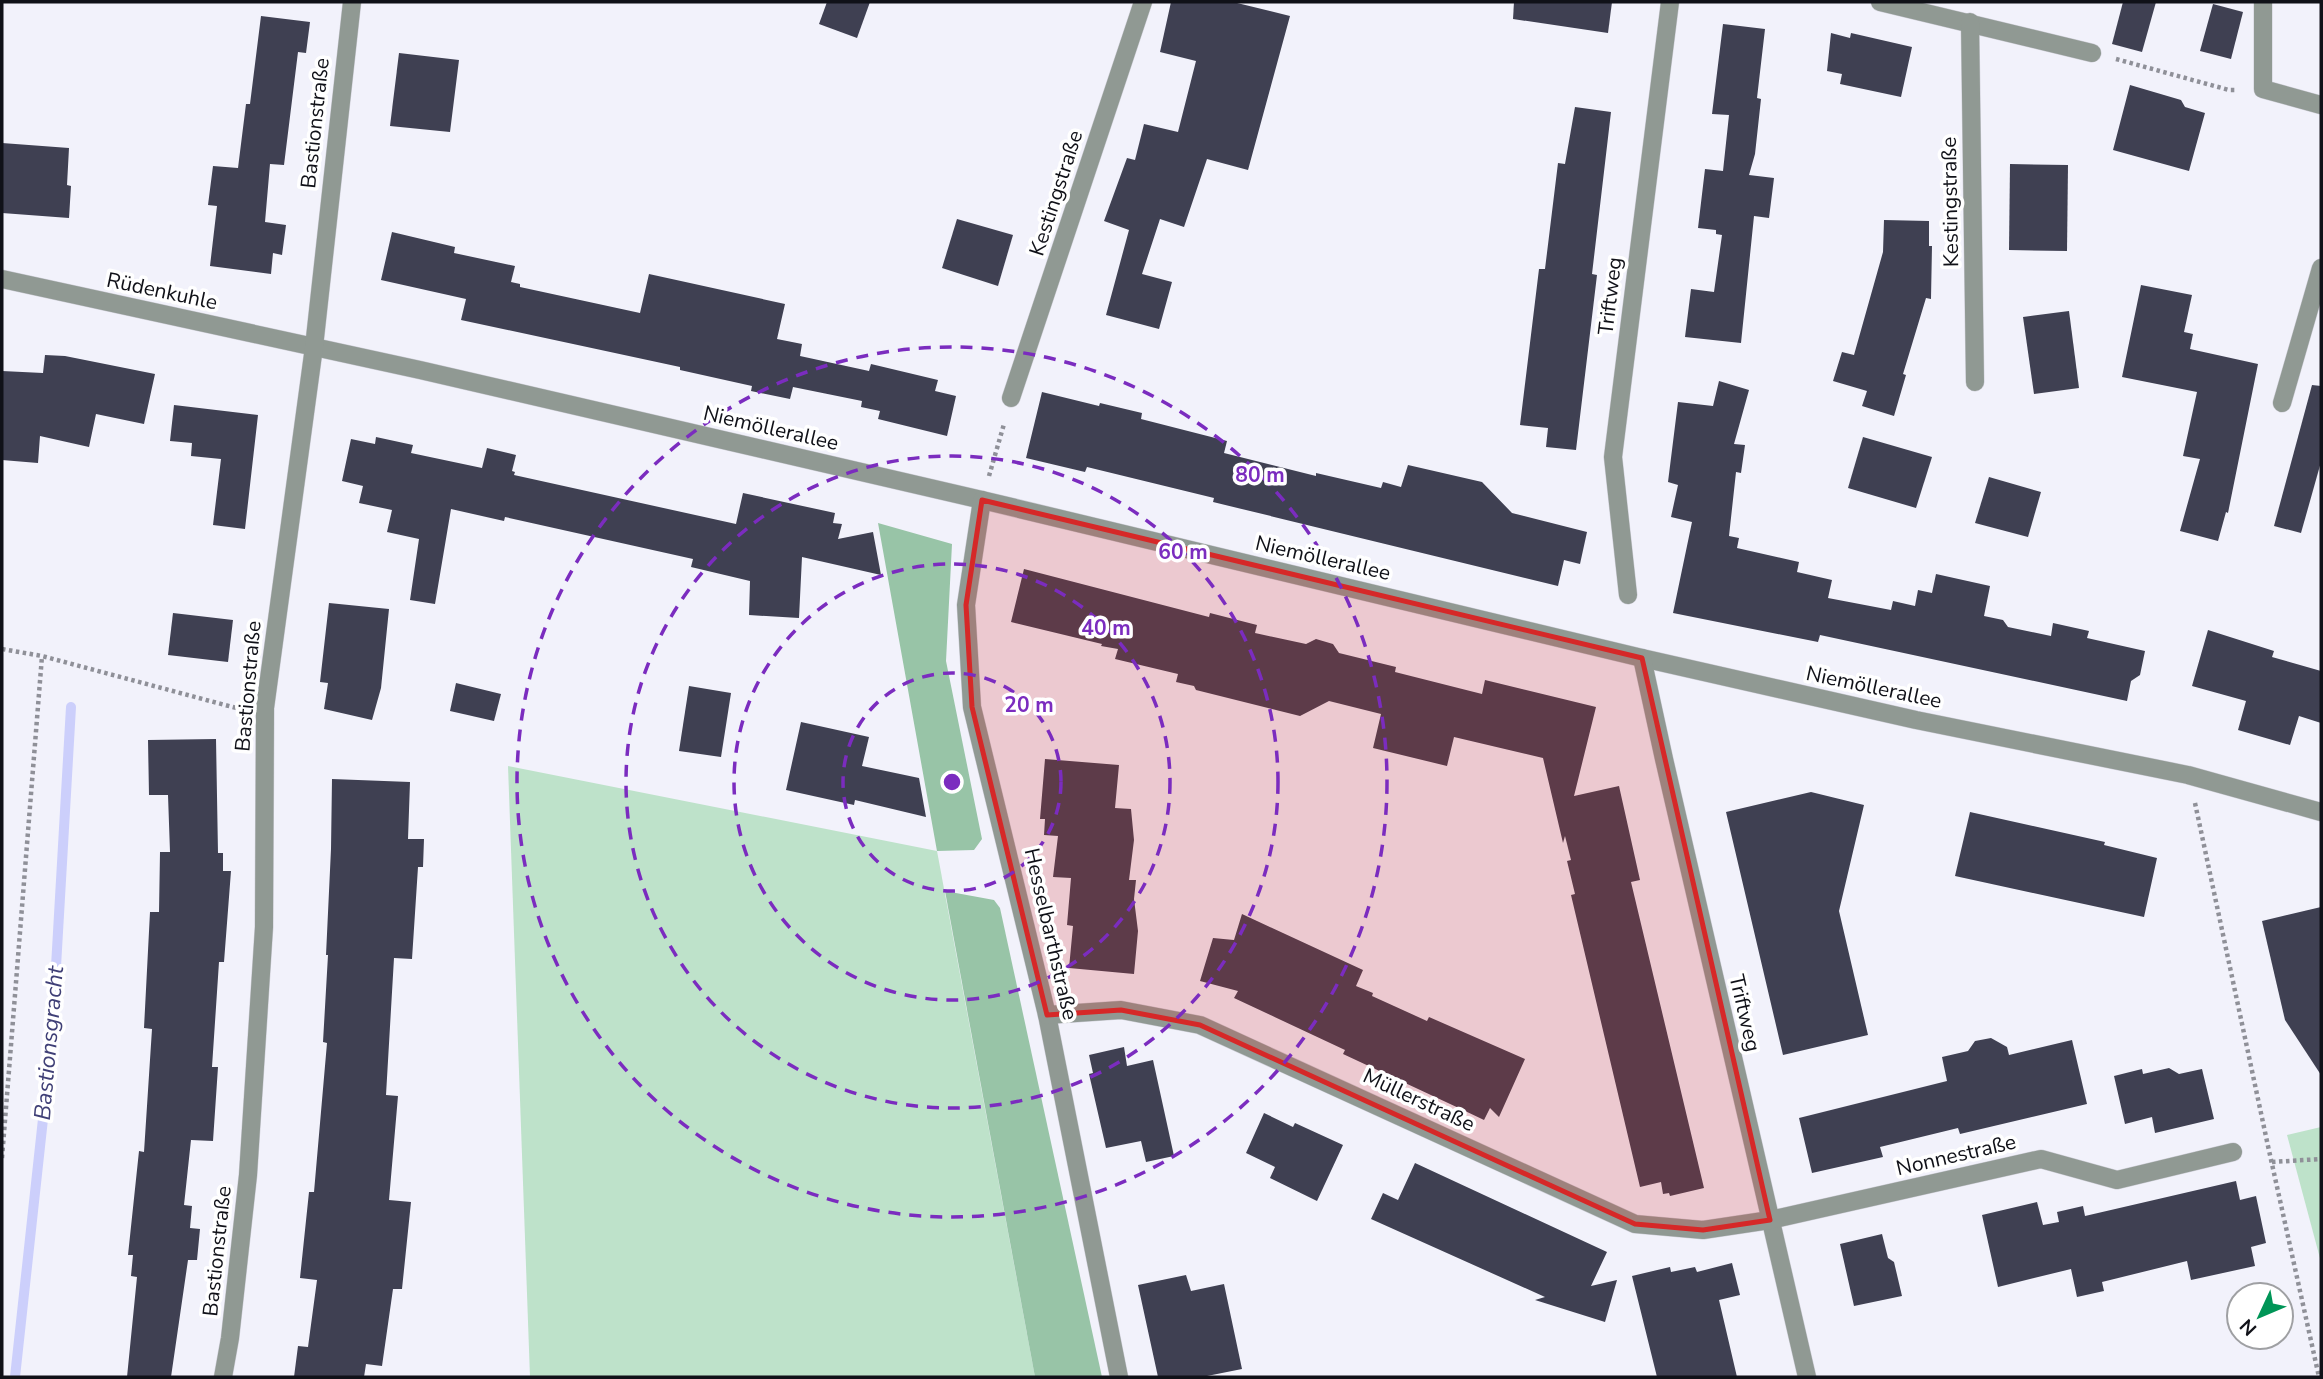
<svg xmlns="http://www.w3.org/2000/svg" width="2323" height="1379" viewBox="0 0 2323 1379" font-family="'Nunito Sans',sans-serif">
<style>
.green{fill:#bee2ca}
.forest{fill:#98c4a7}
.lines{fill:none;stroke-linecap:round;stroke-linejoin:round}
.stream{stroke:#cccffb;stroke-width:10}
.building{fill:#3f4052}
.minor-casing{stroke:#ceced7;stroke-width:19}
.path{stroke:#8f9098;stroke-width:4.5;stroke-dasharray:3.5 3.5;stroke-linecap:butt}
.minor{stroke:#909993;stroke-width:18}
.marked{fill:#d62828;fill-opacity:0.2;stroke:#d62828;stroke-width:5;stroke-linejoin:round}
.ring{fill:none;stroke:#7b2cbf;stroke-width:3.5;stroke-dasharray:12 9}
.labels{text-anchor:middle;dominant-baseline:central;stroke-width:7;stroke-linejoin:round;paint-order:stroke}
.street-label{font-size:21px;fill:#101118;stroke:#fff}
.water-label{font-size:23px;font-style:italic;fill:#3f3f76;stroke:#fff}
.centre{fill:#7b2cbf;stroke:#fff;stroke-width:3.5}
.ring-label{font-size:21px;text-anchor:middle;font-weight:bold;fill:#7b2cbf;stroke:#fff;stroke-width:7;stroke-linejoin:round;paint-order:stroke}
</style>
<rect width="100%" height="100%" fill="#f2f2fb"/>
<g class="green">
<polygon points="508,766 937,851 1035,1377 530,1377"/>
<polygon points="2321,1127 2321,1262 2287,1135"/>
</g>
<g class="forest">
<polygon points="878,523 952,544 946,661 982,839 974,850 937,851"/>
<polygon points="945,891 994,900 1000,908 1102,1377 1035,1377"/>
</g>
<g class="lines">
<polyline class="stream" points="15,1377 52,1036 71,707"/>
</g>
<g class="building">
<polygon points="827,2 870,2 857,38 819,24"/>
<polygon points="1171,2 1233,2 1290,16 1248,170 1207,159 1184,227 1160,219 1142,274 1172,282 1159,329 1106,315 1129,230 1104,221 1127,158 1135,160 1144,124 1178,132 1196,61 1160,52"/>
<polygon points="1514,2 1612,2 1608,33 1513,19"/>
<polygon points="2123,2 2156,2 2142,52 2112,44"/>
<polygon points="2213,4 2243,12 2231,59 2200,51"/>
<polygon points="261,16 310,22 306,53 298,52 284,165 270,164 265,222 286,225 282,255 273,253 271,274 210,266 217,206 208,205 213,166 238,168 246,104 250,104"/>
<polygon points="1723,24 1765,29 1757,98 1761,99 1755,154 1749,175 1774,178 1769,218 1754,216 1741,343 1685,337 1691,289 1714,292 1722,235 1716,234 1716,230 1698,228 1705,169 1723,171 1729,115 1712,114"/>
<polygon points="1831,33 1850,38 1851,33 1912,47 1901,97 1840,84 1842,74 1827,71"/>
<polygon points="399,53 459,60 450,132 390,126"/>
<polygon points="2130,85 2181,100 2185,107 2205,113 2189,171 2113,150"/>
<polygon points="1575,107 1611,112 1592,274 1597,275 1576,450 1546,447 1548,428 1520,425 1539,269 1545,269 1558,163 1565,164"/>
<polygon points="2,143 69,148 67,185 71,186 69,218 2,213"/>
<polygon points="2010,164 2068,165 2067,251 2009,250"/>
<polygon points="957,219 1013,235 998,286 942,268"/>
<polygon points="1884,220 1929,221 1929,246 1932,246 1931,299 1926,298 1903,374 1906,375 1894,416 1862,406 1867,391 1833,381 1842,352 1854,355 1883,252"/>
<polygon points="392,232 455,247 454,253 515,266 511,282 520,284 520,287 640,313 649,274 785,304 777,339 802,344 800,356 869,371 871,364 938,380 935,391 956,396 947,436 878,419 880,411 861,407 862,401 793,387 790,399 751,391 752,386 680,370 680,367 461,320 466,299 381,280"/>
<polygon points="2141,285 2192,295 2184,332 2193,334 2190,349 2258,364 2228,513 2226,512 2218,541 2180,531 2200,459 2183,456 2197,392 2122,377"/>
<polygon points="2069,311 2079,388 2034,394 2023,317"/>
<polygon points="45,355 65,356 155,374 144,424 96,414 89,447 40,436 38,463 2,460 2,371 43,373"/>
<polygon points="1719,381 1749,390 1734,444 1745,445 1741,473 1736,472 1729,536 1739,538 1737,548 1799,562 1797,572 1832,580 1828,598 1891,610 1893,601 1915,606 1918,590 1932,593 1936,574 1990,586 1984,616 2003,620 2008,627 2051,636 2053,623 2089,631 2087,638 2145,651 2140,675 2131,681 2127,701 1820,635 1818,642 1673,613 1692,522 1671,517 1678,485 1668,482 1678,402 1713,406"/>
<polygon points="2312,385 2321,386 2321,462 2301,533 2274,526"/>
<polygon points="1042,392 1099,406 1100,403 1142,413 1141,419 1227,441 1224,453 1316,476 1316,473 1381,488 1383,482 1401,487 1408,465 1482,482 1512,513 1587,532 1580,564 1564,560 1558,586 1213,502 1214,498 1087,467 1085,472 1026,458"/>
<polygon points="174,405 258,415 245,529 213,525 221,459 191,456 192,443 170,441"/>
<polygon points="376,437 413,445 411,453 482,468 487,448 516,455 512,471 515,472 514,475 736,524 743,493 835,513 833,523 842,524 838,539 873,532 881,575 802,557 799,618 749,615 750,581 691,567 693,559 505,517 504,521 451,509 435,604 410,600 419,539 387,532 392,510 359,503 363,486 342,481 351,439 375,444"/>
<polygon points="1863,437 1932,457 1916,508 1848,488"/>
<polygon points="1989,477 2041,492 2028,537 1975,523"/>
<polygon points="1024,569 1209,617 1210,613 1257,625 1255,633 1306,644 1316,639 1333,644 1339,653 1396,667 1395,672 1482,694 1485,680 1596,707 1574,796 1619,786 1640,880 1631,882 1704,1188 1670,1196 1669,1193 1663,1194 1661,1182 1640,1187 1571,895 1575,894 1567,861 1571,860 1565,836 1563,843 1543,758 1454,737 1447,766 1373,748 1381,714 1329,701 1300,716 1196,690 1194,686 1176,682 1178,674 1115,659 1118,649 1101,646 1102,644 1011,622"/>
<polygon points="329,603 389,609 381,688 372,720 324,709 328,683 320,682"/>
<polygon points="173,613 233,620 228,662 168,655"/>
<polygon points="2208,630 2274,651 2272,657 2321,671 2321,723 2299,716 2290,745 2238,730 2246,701 2192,686"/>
<polygon points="456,683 501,694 494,721 450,711"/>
<polygon points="689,686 731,693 721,757 679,751"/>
<polygon points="801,722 869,737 862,766 919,778 926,817 855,800 854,805 786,790"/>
<polygon points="216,739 218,853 223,853 223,871 231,871 224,962 219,962 212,1067 218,1067 213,1141 191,1140 184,1205 192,1206 190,1228 200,1229 197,1260 188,1260 171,1377 127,1377 137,1277 131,1276 133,1255 128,1255 139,1151 144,1152 152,1029 144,1028 150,912 159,912 160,852 170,852 168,795 149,795 148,740"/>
<polygon points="1045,759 1119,765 1115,808 1131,809 1134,840 1129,880 1136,880 1134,899 1138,931 1134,974 1069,968 1073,926 1067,925 1071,878 1053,877 1058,836 1044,835 1045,819 1040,819"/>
<polygon points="332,779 410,782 408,839 424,839 423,867 418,867 412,959 394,958 386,1095 398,1096 389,1200 411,1202 402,1289 393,1289 382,1366 366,1364 364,1377 294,1377 298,1346 308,1347 317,1280 300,1278 309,1192 314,1192 327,1043 323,1042 328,955 326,955 331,849"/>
<polygon points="1811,792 1864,805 1839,911 1868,1035 1783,1055 1726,812"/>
<polygon points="1970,812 2105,842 2104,845 2157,858 2144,917 1955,876"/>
<polygon points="2321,907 2321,1075 2285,1020 2262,921"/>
<polygon points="1242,914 1363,970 1356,986 1373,993 1372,996 1427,1021 1429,1017 1525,1059 1499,1117 1490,1108 1484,1120 1463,1110 1343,1054 1345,1050 1234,998 1238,991 1200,981 1213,938 1234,940"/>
<polygon points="1991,1038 2007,1047 2009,1055 2072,1040 2087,1104 1960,1134 1958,1128 1880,1147 1883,1157 1812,1173 1799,1118 1947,1081 1942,1057 1968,1051 1975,1041"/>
<polygon points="1124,1047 1127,1066 1153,1060 1174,1156 1146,1162 1141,1141 1106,1148 1089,1074 1093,1073 1089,1055"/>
<polygon points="2169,1068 2179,1074 2202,1069 2214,1119 2155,1133 2152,1117 2125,1124 2114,1076 2142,1069 2143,1074"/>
<polygon points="1264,1113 1293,1127 1295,1123 1343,1145 1317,1201 1270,1178 1275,1167 1246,1153"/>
<polygon points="1415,1163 1607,1252 1591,1286 1617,1280 1605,1322 1535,1300 1545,1297 1371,1219 1383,1193 1398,1200"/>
<polygon points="2236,1181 2240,1200 2256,1196 2266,1243 2251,1247 2255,1266 2191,1280 2187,1261 2102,1282 2104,1291 2077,1297 2071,1269 1998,1287 1982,1215 2037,1202 2043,1225 2059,1222 2057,1212 2083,1206 2085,1216"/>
<polygon points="1882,1234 1888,1258 1894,1262 1902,1296 1854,1306 1840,1244"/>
<polygon points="1732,1263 1740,1295 1719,1300 1737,1377 1657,1377 1632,1276 1670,1267 1671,1272 1695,1267 1697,1272"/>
<polygon points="1186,1275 1191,1291 1224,1284 1242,1369 1202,1377 1158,1377 1138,1285"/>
</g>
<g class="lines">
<defs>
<g id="minor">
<polyline points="1880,2 2092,53"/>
<polyline points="2263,2 2263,89 2321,105"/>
<polyline points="1970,22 1975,382"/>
<polyline points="2,279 420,370 982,500 1642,658 1916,720 2188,775 2321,812"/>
<polyline points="1011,398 1143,2"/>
<polyline points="2282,403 2321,268"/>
<polyline points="982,500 966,605 972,707 1047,1015 1119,1377"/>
<polyline points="1628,595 1613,457 1670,2"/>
<polyline points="1642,658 1664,759 1807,1377"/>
<polyline points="1047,1015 1121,1010 1200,1025 1635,1224 1703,1230 1770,1220 2041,1159 2117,1180 2233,1152"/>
<polyline points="223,1377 230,1338 248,1175 264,927 265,708 314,347 352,2"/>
</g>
</defs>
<use href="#minor" class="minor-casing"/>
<g class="path">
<polyline points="2116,59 2229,90 2236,90"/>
<polyline points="989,476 1004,424"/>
<polyline points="2,649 42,656 240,709"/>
<polyline points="2195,803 2268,1146 2319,1377"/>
<polyline points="2,1158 42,656"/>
<polyline points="2272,1162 2321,1159"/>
</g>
<use href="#minor" class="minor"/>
</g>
<path class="marked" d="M982 500 1642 658 1770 1220 1703 1230 1635 1224 1200 1025 1121 1010 1047 1015 972 707 966 605Z"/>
<g class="ring">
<circle cx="952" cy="782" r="109"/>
<circle cx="952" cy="782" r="218"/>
<circle cx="952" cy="782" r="326"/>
<circle cx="952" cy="782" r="435"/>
</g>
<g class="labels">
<g class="street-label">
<text transform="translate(315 123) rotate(-84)">Bastionstraße</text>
<text transform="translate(1056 193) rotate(-72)">Kestingstraße</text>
<text transform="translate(1950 202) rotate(-91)">Kestingstraße</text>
<text transform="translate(162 291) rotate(12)">Rüdenkuhle</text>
<text transform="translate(1610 296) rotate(-83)">Triftweg</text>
<text transform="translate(771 428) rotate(13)">Niemöllerallee</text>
<text transform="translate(1323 558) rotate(13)">Niemöllerallee</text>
<text transform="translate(248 686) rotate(-85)">Bastionstraße</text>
<text transform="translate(1874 687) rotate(12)">Niemöllerallee</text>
<text transform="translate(1051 934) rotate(77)">Hesselbarthstraße</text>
<text transform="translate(1745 1013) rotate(77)">Triftweg</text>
<text transform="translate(1419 1100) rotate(25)">Müllerstraße</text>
<text transform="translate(1956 1155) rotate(-13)">Nonnestraße</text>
<text transform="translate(217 1251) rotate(-84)">Bastionstraße</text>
</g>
<g class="water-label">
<text transform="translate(49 1043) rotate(-85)">Bastionsgracht</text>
</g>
</g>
<circle cx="952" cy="782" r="10" class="centre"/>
<g class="ring-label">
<text x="1260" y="482">80 m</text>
<text x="1183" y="559">60 m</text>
<text x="1106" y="635">40 m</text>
<text x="1029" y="712">20 m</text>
</g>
<rect width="2323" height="1379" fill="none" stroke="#101118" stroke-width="7"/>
<g transform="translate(2260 1316) rotate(226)"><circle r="33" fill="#ffffff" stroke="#9fa0a3" stroke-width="2"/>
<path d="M0-5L12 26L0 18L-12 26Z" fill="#009557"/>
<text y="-10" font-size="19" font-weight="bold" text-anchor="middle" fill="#101118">N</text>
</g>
</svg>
